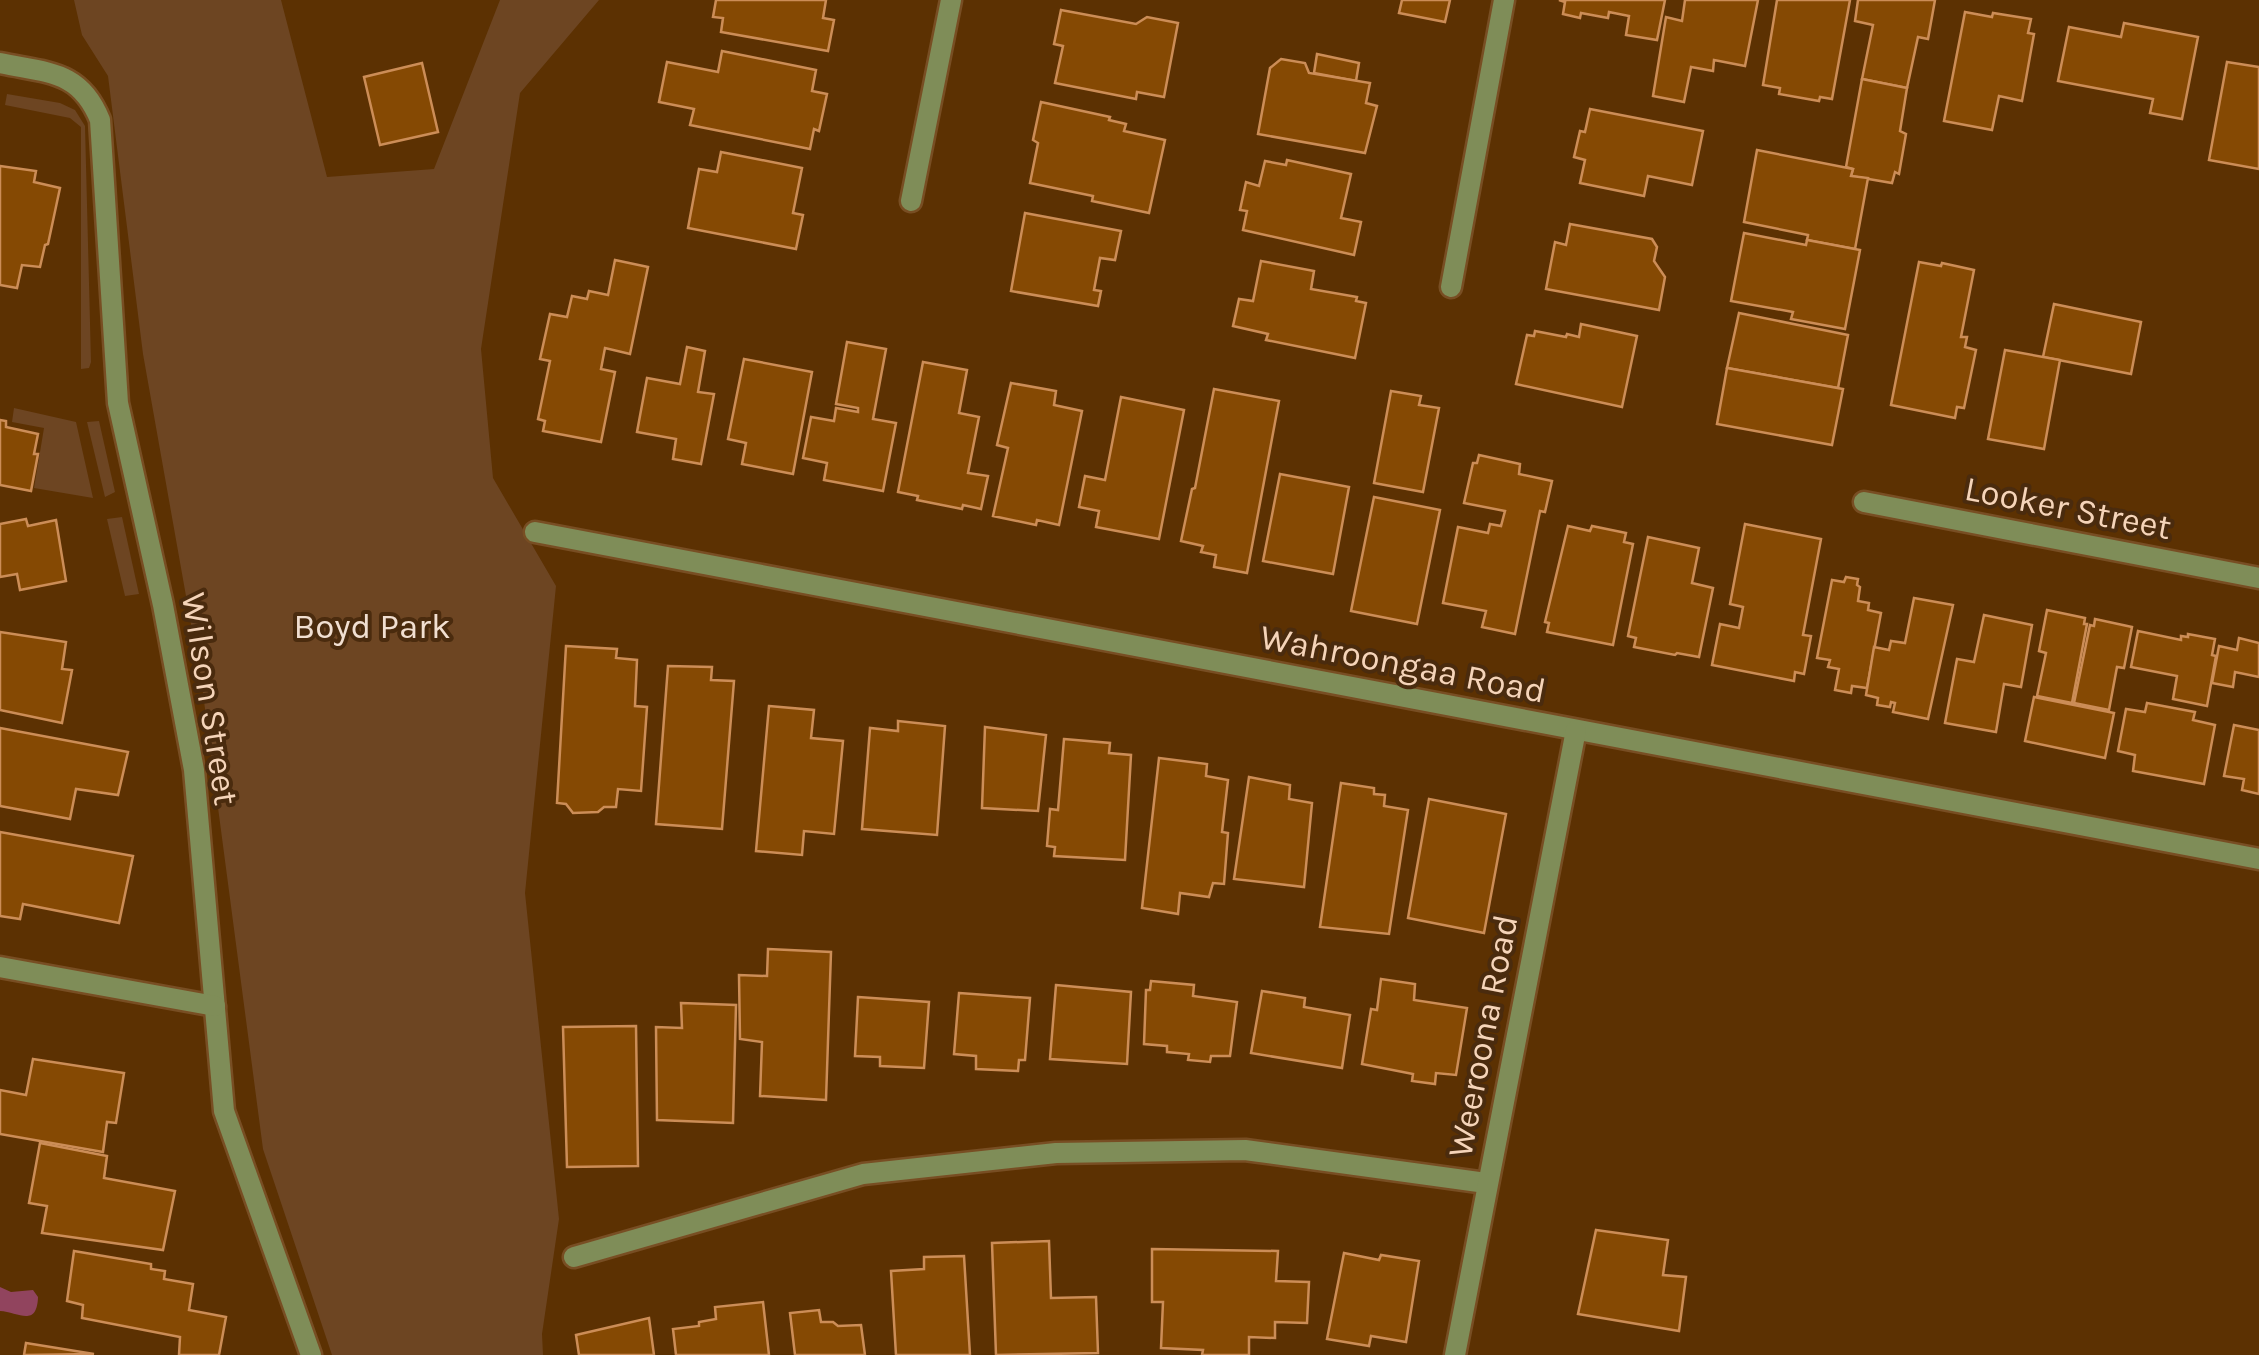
<svg xmlns="http://www.w3.org/2000/svg" width="2259" height="1355" viewBox="0 0 2259 1355" font-family="Karla,sans-serif">
<style>
.green{fill:#6d4522}
.water{fill:#91445e}
.building{fill:#854903;stroke:#cc8d57;stroke-width:2.5}
.lines{fill:none;stroke-linecap:round;stroke-linejoin:round}
.minor-casing{stroke:#784e23;stroke-width:25}
.minor{stroke:#7f8d58;stroke-width:20}
.labels{text-anchor:middle;dominant-baseline:central;stroke-width:8;stroke-linejoin:round;paint-order:stroke}
.street-label{font-size:35px;fill:#f5d4b9;stroke:#4a2b0e}
.park-label{font-size:35px;fill:#f1dfd1;stroke:#4a2b0e}
</style>
<rect width="100%" height="100%" fill="#5c3102"/>
<g class="green">
<polygon points="74,0 281,0 327,177 434,169 500,0 599,0 520,93 481,349 493,478 556,586 525,893 559,1219 542,1334 543,1355 332,1355 263,1149 202,686 143,354 108,76 82,35"/>
<polygon points="7,94 60,103 75,110 85,126 91,362 89,368 81,369 81,127 70,118 5,105"/>
<polygon points="14,408 76,422 93,498 34,488 44,428 12,422"/>
<polygon points="99,421 115,492 105,497 87,422"/>
<polygon points="122,517 139,594 125,596 107,519"/>
</g>
<path class="water" d="M0 1287 11 1292 33 1290 38 1297C37 1328 18 1312 0 1311Z"/>
<g class="building">
<polygon points="716,0 826,0 823,18 834,20 828,51 721,32 723,18 713,17"/>
<polygon points="1402,0 1450,0 1445,22 1399,13"/>
<polygon points="1559,0 1665,0 1657,40 1626,35 1629,16 1609,12 1608,18 1581,13 1580,18 1563,14 1565,2"/>
<polygon points="1685,0 1758,0 1745,66 1714,60 1713,71 1691,67 1684,102 1653,96 1666,17 1682,21"/>
<polygon points="1777,0 1850,0 1832,99 1820,97 1819,101 1779,94 1780,88 1763,85"/>
<polygon points="1858,0 1935,0 1928,39 1918,37 1907,88 1862,79 1873,25 1855,21"/>
<polygon points="1061,10 1136,24 1147,17 1178,23 1164,97 1137,92 1136,99 1055,83 1063,46 1054,44"/>
<polygon points="1965,12 1992,17 1993,13 2031,19 2028,33 2034,34 2022,101 1999,96 1992,130 1944,121"/>
<polygon points="2124,23 2198,37 2182,119 2150,113 2153,99 2058,81 2069,27 2121,37"/>
<polygon points="722,51 816,70 812,91 827,94 819,131 814,129 810,149 690,125 694,109 659,102 667,62 718,72"/>
<polygon points="1317,54 1359,63 1356,81 1314,73"/>
<polygon points="1281,59 1305,63 1309,73 1370,83 1366,103 1377,106 1365,153 1258,134 1270,68"/>
<polygon points="2227,62 2259,67 2259,169 2209,160"/>
<polygon points="422,63 438,132 380,145 364,77"/>
<polygon points="1862,79 1907,88 1900,131 1906,134 1899,174 1895,172 1892,183 1851,176 1853,169 1846,167"/>
<polygon points="1041,102 1110,117 1109,120 1126,124 1124,131 1165,140 1149,213 1092,201 1093,196 1030,183 1038,143 1033,140"/>
<polygon points="1590,109 1703,131 1692,185 1648,176 1644,196 1580,183 1585,160 1574,157 1580,131 1585,132"/>
<polygon points="1757,150 1853,169 1851,176 1868,178 1855,249 1807,240 1808,235 1744,222"/>
<polygon points="721,152 802,168 793,213 803,215 796,249 688,228 699,169 717,172"/>
<polygon points="1287,160 1351,174 1341,218 1361,222 1354,255 1243,230 1247,211 1240,210 1246,182 1259,186 1265,161 1286,165"/>
<polygon points="0,166 36,171 34,182 60,188 48,244 45,245 40,267 22,265 17,288 0,285"/>
<polygon points="1025,213 1121,231 1115,260 1100,258 1094,290 1101,291 1098,306 1011,291"/>
<polygon points="1570,224 1652,239 1657,247 1654,261 1665,277 1659,310 1546,289 1555,242 1566,245"/>
<polygon points="1744,233 1806,245 1807,240 1860,250 1845,329 1791,319 1793,312 1731,301"/>
<polygon points="615,260 648,267 630,354 605,348 601,369 615,372 601,442 543,431 545,421 538,419 550,361 540,359 550,314 567,317 572,296 587,299 589,291 608,295"/>
<polygon points="1261,261 1314,271 1311,289 1357,297 1356,301 1366,303 1355,358 1266,340 1268,334 1233,326 1239,299 1253,301"/>
<polygon points="1919,262 1941,266 1942,263 1974,270 1961,337 1967,337 1965,347 1976,350 1964,408 1957,407 1955,418 1891,405"/>
<polygon points="2054,304 2141,322 2131,374 2043,357"/>
<polygon points="1739,313 1848,335 1838,388 1727,368"/>
<polygon points="1581,324 1637,336 1622,407 1516,384 1527,335 1534,336 1535,331 1566,337 1567,334 1579,337"/>
<polygon points="847,342 886,349 873,419 896,423 883,491 824,480 827,463 803,458 811,417 834,421 836,408 858,412 858,408 836,404"/>
<polygon points="687,347 705,351 698,392 714,394 701,464 673,459 676,439 637,432 647,378 680,384"/>
<polygon points="2005,350 2060,360 2044,449 1988,439"/>
<polygon points="744,359 812,372 793,474 742,464 746,443 728,439"/>
<polygon points="923,362 967,370 959,413 979,417 968,473 988,476 981,509 963,505 962,509 917,500 918,496 898,492"/>
<polygon points="1727,368 1843,389 1832,445 1717,424"/>
<polygon points="1011,383 1056,391 1054,405 1082,411 1059,525 1037,520 1036,525 993,516 1008,448 997,445"/>
<polygon points="1214,389 1279,401 1247,573 1214,567 1216,555 1201,552 1203,546 1181,541 1192,489 1195,488"/>
<polygon points="1391,391 1421,396 1419,405 1439,408 1423,492 1374,483"/>
<polygon points="1121,397 1184,410 1159,539 1096,527 1099,511 1079,507 1085,476 1105,480"/>
<polygon points="0,420 6,421 6,427 38,434 34,454 38,454 31,491 0,485"/>
<polygon points="1479,455 1520,464 1519,474 1552,481 1545,512 1540,511 1515,634 1482,627 1486,611 1443,603 1458,527 1488,533 1490,524 1501,526 1505,511 1464,503 1473,463 1477,463"/>
<polygon points="1280,474 1349,487 1333,574 1263,561"/>
<polygon points="1374,497 1440,510 1417,624 1351,611"/>
<polygon points="26,519 28,526 56,520 66,581 20,590 17,574 0,577 0,524"/>
<polygon points="1745,524 1821,539 1803,635 1811,636 1804,674 1795,672 1794,681 1712,665 1720,624 1739,628 1743,607 1730,604"/>
<polygon points="1568,526 1590,531 1592,526 1626,533 1624,542 1633,544 1613,645 1547,632 1549,623 1545,622"/>
<polygon points="1648,537 1699,548 1692,583 1713,588 1699,657 1677,653 1675,655 1634,647 1636,638 1628,636"/>
<polygon points="1846,577 1858,579 1857,585 1860,587 1858,601 1869,603 1868,610 1881,613 1867,688 1852,686 1851,693 1835,690 1839,669 1828,667 1830,660 1817,658 1832,580 1844,582"/>
<polygon points="1914,598 1953,605 1928,719 1893,712 1895,703 1891,702 1890,707 1877,705 1878,698 1866,695 1874,647 1889,650 1891,641 1905,643"/>
<polygon points="2047,610 2085,618 2084,624 2087,624 2072,703 2037,696 2046,653 2039,651"/>
<polygon points="1984,615 2032,625 2021,687 2004,684 1996,732 1945,723 1957,659 1974,662"/>
<polygon points="2095,619 2132,627 2124,668 2117,667 2109,710 2074,703 2090,625 2094,626"/>
<polygon points="2138,631 2181,640 2181,636 2188,637 2188,634 2215,639 2212,655 2216,656 2207,706 2173,699 2177,676 2131,667"/>
<polygon points="0,632 66,642 62,669 72,670 62,723 0,710"/>
<polygon points="2239,638 2259,643 2259,677 2235,672 2233,687 2212,683 2219,646 2237,650"/>
<polygon points="566,646 617,649 616,658 637,660 635,706 647,707 641,791 618,789 616,807 604,807 598,812 573,813 566,804 557,803"/>
<polygon points="668,666 712,667 711,680 734,681 722,829 656,824"/>
<polygon points="2034,697 2114,713 2105,758 2025,741"/>
<polygon points="2147,703 2195,712 2193,720 2215,725 2204,784 2133,771 2135,755 2118,751 2126,709 2145,712"/>
<polygon points="769,706 814,710 811,738 843,741 834,834 804,831 802,855 756,851"/>
<polygon points="898,721 945,726 937,835 862,829 870,728 898,731"/>
<polygon points="2234,725 2259,730 2259,794 2242,790 2244,779 2224,776"/>
<polygon points="985,727 1046,735 1038,811 982,808"/>
<polygon points="0,728 128,752 118,795 76,789 70,819 0,806"/>
<polygon points="1064,739 1110,743 1109,753 1131,755 1125,860 1054,856 1055,847 1047,846 1050,809 1058,810"/>
<polygon points="1159,758 1207,764 1206,776 1228,780 1222,832 1228,833 1224,884 1213,883 1209,897 1180,893 1178,914 1142,908"/>
<polygon points="1249,777 1290,785 1289,799 1312,803 1304,887 1234,879"/>
<polygon points="1341,783 1374,788 1374,794 1385,795 1384,806 1408,810 1389,934 1320,927"/>
<polygon points="1429,799 1506,814 1484,933 1408,918"/>
<polygon points="0,832 133,856 119,923 23,904 20,919 0,916"/>
<polygon points="768,949 831,952 826,1100 760,1096 762,1042 740,1039 739,975 767,976"/>
<polygon points="1381,979 1415,984 1414,1000 1467,1008 1456,1075 1436,1073 1435,1084 1412,1081 1413,1074 1362,1064 1371,1009 1377,1010"/>
<polygon points="1151,981 1194,985 1193,996 1237,1002 1230,1056 1211,1056 1210,1062 1188,1060 1189,1054 1167,1052 1167,1046 1144,1044 1146,990 1150,990"/>
<polygon points="1056,985 1131,992 1127,1064 1050,1059"/>
<polygon points="1262,991 1305,998 1304,1007 1350,1015 1342,1068 1251,1053"/>
<polygon points="959,993 1030,998 1025,1060 1019,1060 1018,1071 976,1069 976,1056 954,1054"/>
<polygon points="858,997 929,1002 924,1068 880,1066 880,1057 855,1056"/>
<polygon points="681,1003 736,1005 733,1123 657,1120 656,1027 682,1028"/>
<polygon points="636,1026 638,1166 567,1167 563,1027"/>
<polygon points="33,1059 124,1073 116,1123 107,1122 103,1152 0,1134 0,1090 26,1095"/>
<polygon points="40,1143 107,1156 104,1178 175,1191 163,1250 42,1233 47,1206 29,1203"/>
<polygon points="1596,1230 1668,1240 1663,1275 1686,1277 1679,1331 1578,1314"/>
<polygon points="1049,1241 1051,1298 1096,1297 1098,1353 996,1355 992,1243"/>
<polygon points="1152,1249 1278,1251 1276,1281 1309,1282 1307,1323 1275,1322 1275,1338 1249,1337 1249,1355 1202,1355 1203,1350 1161,1348 1163,1302 1152,1302"/>
<polygon points="74,1251 151,1264 151,1269 165,1271 164,1279 193,1284 189,1310 226,1317 219,1355 179,1355 180,1337 82,1318 83,1305 67,1301"/>
<polygon points="1344,1253 1379,1260 1381,1255 1419,1261 1406,1342 1371,1336 1369,1346 1327,1339"/>
<polygon points="964,1256 970,1355 896,1355 891,1271 924,1269 924,1257"/>
<polygon points="763,1302 769,1355 676,1355 673,1329 699,1326 699,1322 716,1319 715,1307"/>
<polygon points="819,1310 821,1322 833,1322 838,1326 861,1325 865,1355 795,1355 790,1313"/>
<polygon points="649,1318 654,1355 579,1355 576,1335"/>
<polygon points="26,1343 94,1354 24,1355"/>
</g>
<g class="lines">
<defs>
<g id="minor">
<path d="M0 63C47 73 80 70 100 120L118 403 163 605 194 770 224 1111 311 1355"/>
<polyline points="911,201 951,0"/>
<polyline points="1451,287 1504,0"/>
<polyline points="1864,502 2259,578"/>
<polyline points="535,532 2259,859"/>
<polyline points="0,967 215,1006"/>
<polyline points="574,1257 863,1174 1056,1153 1245,1150 1486,1183"/>
<polyline points="1455,1355 1576,730"/>
</g>
</defs>
<use href="#minor" class="minor-casing"/>
<use href="#minor" class="minor"/>
</g>
<g class="labels">
<g class="street-label">
<text transform="translate(2068 508) rotate(11)">Looker Street</text>
<text transform="translate(1403 664) rotate(11)">Wahroongaa Road</text>
<text transform="translate(210 699) rotate(81)">Wilson Street</text>
<text transform="translate(1483 1036) rotate(-79)">Weeroona Road</text>
</g>
<g class="park-label">
<text x="372" y="626">Boyd Park</text>
</g>
</g>
</svg>
